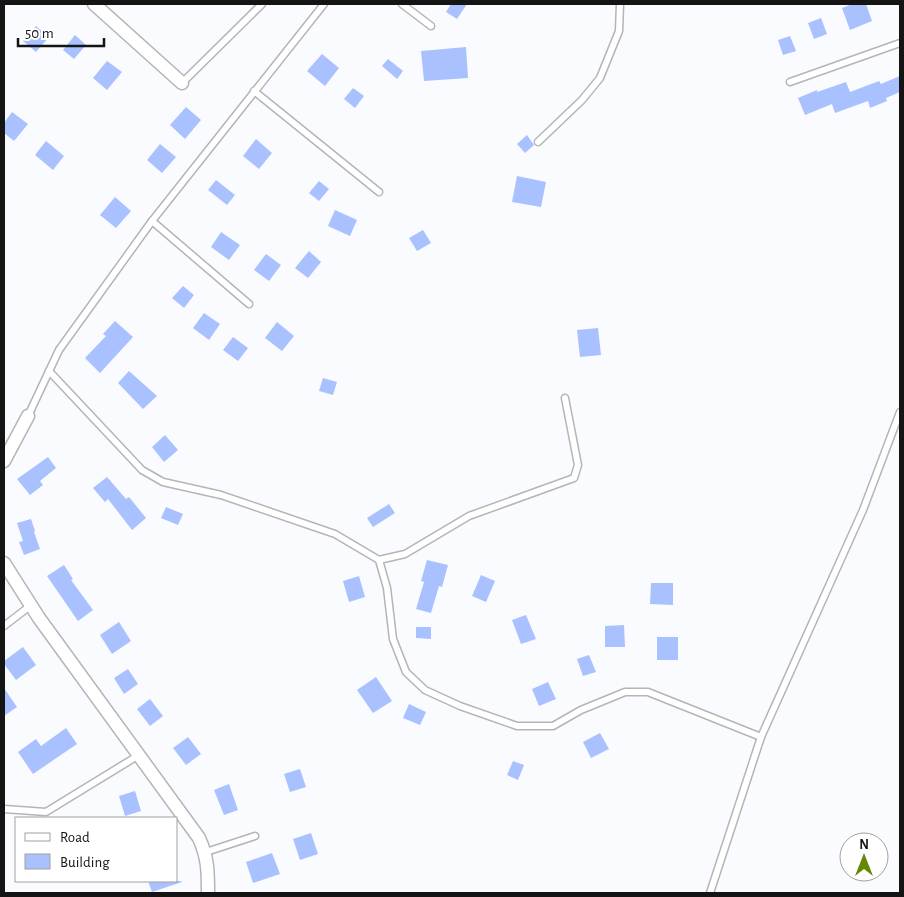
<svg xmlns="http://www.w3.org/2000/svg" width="904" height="897" viewBox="0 0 904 897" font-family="'Alegreya Sans',sans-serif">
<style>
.building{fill:#a9c1ff}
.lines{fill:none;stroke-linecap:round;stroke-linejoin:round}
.lane-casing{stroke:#b3b5b9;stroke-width:9}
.street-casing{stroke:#b3b5b9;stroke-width:15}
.lane{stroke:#fff;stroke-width:6}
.street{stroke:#fff;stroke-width:12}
</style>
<rect width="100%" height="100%" fill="#f9fbff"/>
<g class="building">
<polygon points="451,4 467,4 457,19 446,12"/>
<polygon points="852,4 866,4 872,21 850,30 842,8"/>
<polygon points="821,18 827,34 814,39 808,23"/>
<polygon points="36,26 49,37 36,52 23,41"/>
<polygon points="75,35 86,45 74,59 63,50"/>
<polygon points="790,36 796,51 783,55 778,40"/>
<polygon points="466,47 468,78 424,81 421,51"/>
<polygon points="322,54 339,68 325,86 307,71"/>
<polygon points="388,59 403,71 397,79 382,66"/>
<polygon points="107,61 122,72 107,90 93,78"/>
<polygon points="900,76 900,92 886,98 887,101 870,108 868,101 835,113 832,104 805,115 798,98 817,90 817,92 846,82 850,92 879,81 881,84"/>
<polygon points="353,88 364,96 355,108 344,99"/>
<polygon points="186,107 201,120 185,139 170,125"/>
<polygon points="12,112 28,124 14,141 4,133 4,123"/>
<polygon points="527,135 534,145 525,153 517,144"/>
<polygon points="256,139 272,153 259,169 243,156"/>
<polygon points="46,141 64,156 53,170 35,155"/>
<polygon points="160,144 176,157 162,173 147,160"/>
<polygon points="517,176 546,182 541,207 512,202"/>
<polygon points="216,180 235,195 227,205 208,190"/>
<polygon points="319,181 329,189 319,201 309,193"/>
<polygon points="115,197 131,211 116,228 100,215"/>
<polygon points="335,210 357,220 350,236 328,226"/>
<polygon points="423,230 431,243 417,251 409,238"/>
<polygon points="221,232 240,245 229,260 211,247"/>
<polygon points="309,251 321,262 308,278 295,268"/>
<polygon points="266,254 281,265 269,281 254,270"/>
<polygon points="183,286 194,295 184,308 172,298"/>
<polygon points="204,313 220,324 209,340 193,328"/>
<polygon points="115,321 133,337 100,373 85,358 106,336 103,334"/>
<polygon points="277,322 294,336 282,351 265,338"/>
<polygon points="598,328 601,355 580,357 577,330"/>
<polygon points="233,337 248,348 238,361 223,350"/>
<polygon points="129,371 157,396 143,409 118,383"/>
<polygon points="323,378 337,382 333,395 319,391"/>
<polygon points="165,435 178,450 164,462 152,447"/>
<polygon points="48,457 56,468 40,481 43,485 30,495 17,479"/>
<polygon points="107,477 126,499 129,497 146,518 132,530 108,499 105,502 93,488"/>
<polygon points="389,504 395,513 373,527 367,518"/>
<polygon points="166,507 183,514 178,525 161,518"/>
<polygon points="31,519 35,531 34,532 40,549 24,555 19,542 23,541 17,523"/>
<polygon points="427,560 448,565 442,587 439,586 431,613 416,609 424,582 421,581"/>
<polygon points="64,565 73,579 71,580 93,610 78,621 47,576"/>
<polygon points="481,575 495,581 486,602 472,596"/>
<polygon points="359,576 365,597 349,602 343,581"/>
<polygon points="651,583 673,583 673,605 650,604"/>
<polygon points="526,615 536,639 521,644 512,620"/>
<polygon points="119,622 131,641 112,654 100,635"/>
<polygon points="624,625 625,647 605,647 605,626"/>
<polygon points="416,627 431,627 431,639 416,638"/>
<rect x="657" y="637" width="21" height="23"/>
<polygon points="23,647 36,665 16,680 4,664 4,661"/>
<polygon points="589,655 596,672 583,676 577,659"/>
<polygon points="128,669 138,684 124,694 114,678"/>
<polygon points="376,677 392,701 373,713 357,690"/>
<polygon points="548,682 556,699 539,706 532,689"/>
<polygon points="4,688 17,707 4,716"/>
<polygon points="150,699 163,716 150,726 137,709"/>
<polygon points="409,704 426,712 420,725 403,718"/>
<polygon points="66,728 77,744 33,774 18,752 36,739 41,746"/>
<polygon points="600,733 609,749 591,758 583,742"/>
<polygon points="188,737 201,754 186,765 173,748"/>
<polygon points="513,761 524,765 518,780 507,775"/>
<polygon points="300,769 306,787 290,792 284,774"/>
<polygon points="229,784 238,810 224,815 214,790"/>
<polygon points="135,791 141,811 125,816 119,796"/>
<polygon points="311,833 318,854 300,860 293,839"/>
<polygon points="272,853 280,874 253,883 246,862"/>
<polygon points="148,881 181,881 182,882 152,892"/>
</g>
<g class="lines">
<defs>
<g id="lane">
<polyline points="402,4 431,26"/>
<polyline points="790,82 900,43"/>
<polyline points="182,83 262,4"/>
<polyline points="254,91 379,192"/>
<polyline points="538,142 582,100 600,78 619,31 620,4"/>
<polyline points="152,221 249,304"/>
<polyline points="49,371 142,470 163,482 221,495 335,534 379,560 405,554 469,516 574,478 578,465 565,398"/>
<polyline points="28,416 59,350 152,221 324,4"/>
<polyline points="379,560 387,588 393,639 406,672 425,690 460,706 517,726 553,726 581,710 625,692 648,692 761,737"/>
<polyline points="4,626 30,606"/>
<polyline points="4,809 46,812 139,755"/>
<polyline points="206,852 255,836"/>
<polyline points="710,893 761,737 863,510 900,412"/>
</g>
<g id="street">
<polyline points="94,4 182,83"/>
<polyline points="4,461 28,416"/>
<path d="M4 563 39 618 199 838C208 858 208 872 208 893"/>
</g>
</defs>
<use href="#lane" class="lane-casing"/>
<use href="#street" class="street-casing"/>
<use href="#lane" class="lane"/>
<use href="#street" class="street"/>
</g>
<rect width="904" height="897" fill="none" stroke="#141415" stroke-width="10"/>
<rect x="15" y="817" width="162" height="65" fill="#ffffff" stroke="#a1a1a1"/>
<rect x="25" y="833" width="25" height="8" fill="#ffffff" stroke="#a1a1a1"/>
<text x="60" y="842" font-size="15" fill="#141415">Road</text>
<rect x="25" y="854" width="25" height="15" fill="#a9c1ff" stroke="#a1a1a1"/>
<text x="60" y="867" font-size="15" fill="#141415">Building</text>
<g transform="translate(864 857)"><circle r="24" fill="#ffffff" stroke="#a1a1a1"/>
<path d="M0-4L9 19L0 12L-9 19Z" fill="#648706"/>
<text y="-8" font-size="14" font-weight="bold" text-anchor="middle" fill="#141415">N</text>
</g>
<path d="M18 38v8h86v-8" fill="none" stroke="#141415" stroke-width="2.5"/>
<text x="25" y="38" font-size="15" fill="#141415" stroke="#ffffff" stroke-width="4" paint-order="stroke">50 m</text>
</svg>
